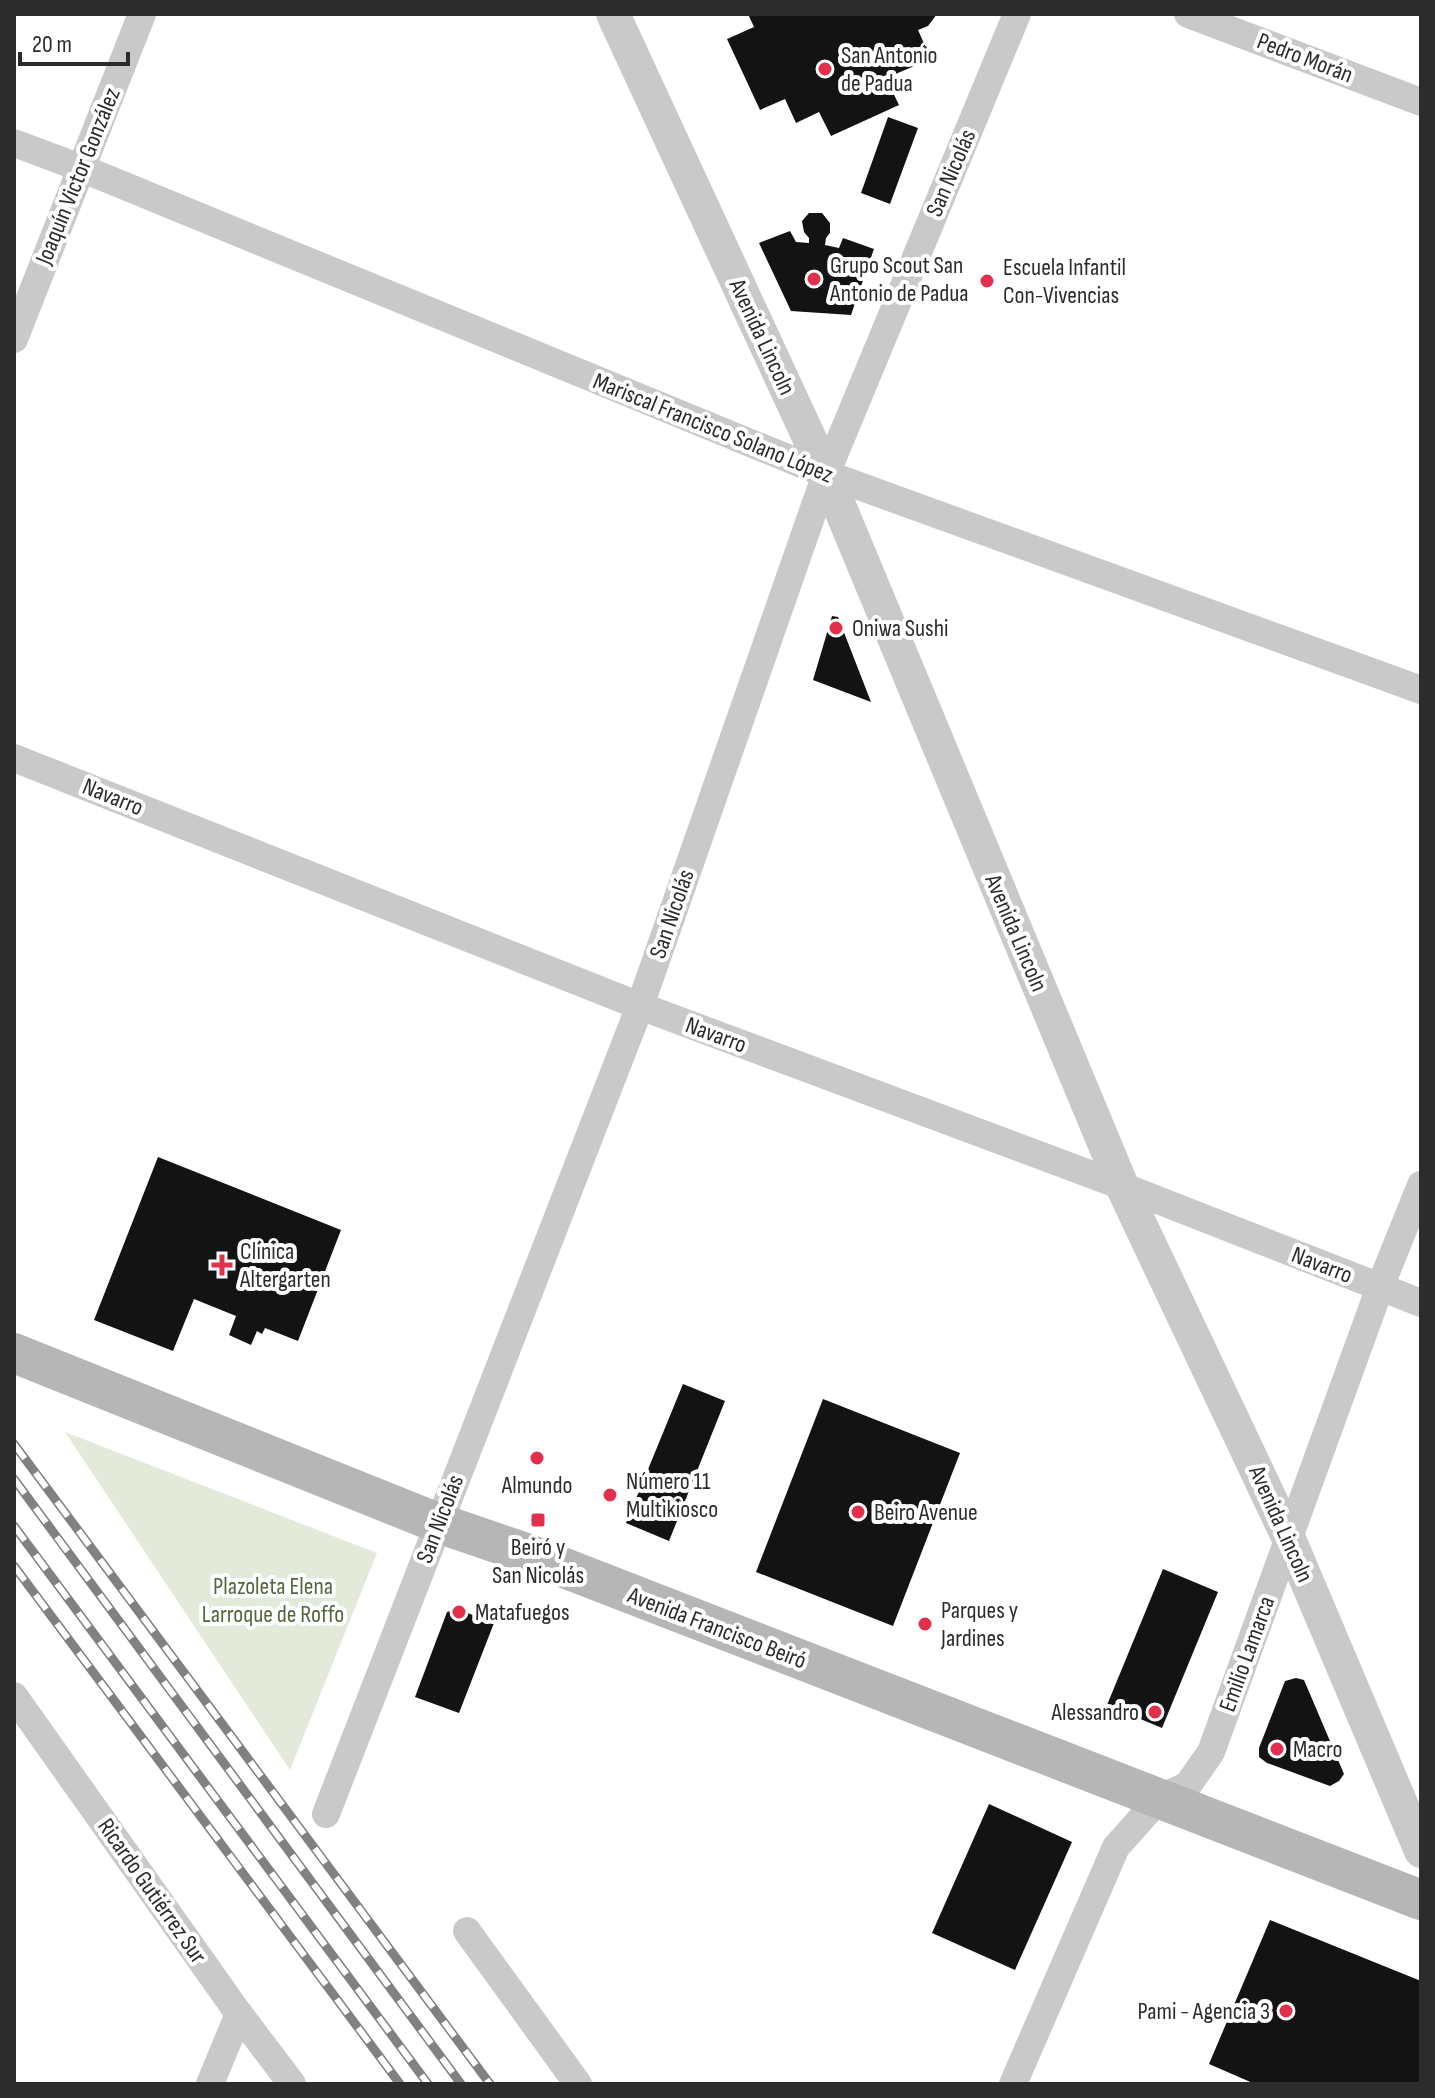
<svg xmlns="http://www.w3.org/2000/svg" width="1435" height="2098" viewBox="0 0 1435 2098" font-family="'Sofia Sans Condensed',sans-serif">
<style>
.green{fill:#e4ead9}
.building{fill:#131313}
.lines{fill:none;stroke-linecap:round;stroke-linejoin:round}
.minor{stroke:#c9c9c9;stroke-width:28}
.tertiary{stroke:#c9c9c9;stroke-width:34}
.secondary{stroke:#b6b6b6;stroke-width:40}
.rail-casing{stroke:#818181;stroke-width:9}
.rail{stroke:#fff;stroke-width:6;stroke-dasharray:18;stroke-linecap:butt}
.poi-dot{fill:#e22f4c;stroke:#fff;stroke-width:3}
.labels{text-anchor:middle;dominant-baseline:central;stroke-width:8;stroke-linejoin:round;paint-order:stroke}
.poi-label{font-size:24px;fill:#2c2c2c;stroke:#fff;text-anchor:start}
.street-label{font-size:24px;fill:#2c2c2c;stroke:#fff}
.park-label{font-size:24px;fill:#53663b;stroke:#fff}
</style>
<rect width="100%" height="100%" fill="#fff"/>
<polygon class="green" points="65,1432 377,1553 290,1770"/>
<g class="building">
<polygon points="748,14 937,14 928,26 918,30 931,59 886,78 899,105 831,136 819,112 796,123 785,99 760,110 727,39 754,27"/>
<polygon points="888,117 918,128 890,204 861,193"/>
<polygon points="809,213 822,213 830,223 830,233 826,238 825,245 839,248 843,238 874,249 851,315 791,311 759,243 790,231 796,242 809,243 809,238 804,232 802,221"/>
<polygon points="832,616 838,617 871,702 813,680"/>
<polygon points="158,1157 341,1230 298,1341 265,1328 262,1334 257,1331 251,1345 229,1335 236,1316 194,1299 173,1351 94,1320"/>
<polygon points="683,1384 725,1401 669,1541 626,1523"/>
<polygon points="823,1399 960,1453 893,1626 756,1572"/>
<polygon points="1163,1569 1218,1592 1162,1728 1107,1705"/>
<polygon points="457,1609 494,1623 459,1713 415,1697 447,1612"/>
<polygon points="1296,1678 1304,1680 1344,1774 1339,1781 1330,1786 1267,1763 1259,1757 1259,1748 1285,1681"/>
<polygon points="989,1804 1072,1842 1015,1970 932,1933"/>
<polygon points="1270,1920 1421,1981 1421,2084 1255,2084 1209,2064"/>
</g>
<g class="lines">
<g class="minor">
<polyline points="1188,14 1421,102"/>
<polyline points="14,143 81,168 826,474 1421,690"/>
<polyline points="14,339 142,14"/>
<polyline points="14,758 640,1006 1122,1186 1421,1303"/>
<polyline points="14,1696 239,2014 292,2084"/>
<polyline points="326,1814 640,1006 826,474 1017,14"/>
<polyline points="467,1931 578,2084"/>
<polyline points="210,2084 239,2014"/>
<polyline points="1013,2084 1116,1847 1159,1799 1188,1785 1211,1752 1380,1287 1421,1185"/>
</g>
<polyline class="tertiary" points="613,14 826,474 1122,1186 1289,1539 1421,1851"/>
<polyline class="secondary" points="14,1353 438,1523 523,1552 1421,1900"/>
<defs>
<g id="rail">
<polyline points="14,1444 490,2084"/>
<polyline points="14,1479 461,2084"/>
<polyline points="14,1526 428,2084"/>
<polyline points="14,1566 400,2084"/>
</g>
</defs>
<use href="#rail" class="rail-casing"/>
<use href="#rail" class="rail"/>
</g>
<g class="poi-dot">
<circle cx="825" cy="69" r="8"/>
<circle cx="814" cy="279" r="8"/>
<circle cx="987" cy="281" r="8"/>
<circle cx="836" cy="628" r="8"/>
<path d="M218 1253h8v8h8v8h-8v8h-8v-8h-8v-8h8z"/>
<circle cx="537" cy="1458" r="8"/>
<circle cx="610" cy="1495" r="8"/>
<circle cx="858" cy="1512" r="8"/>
<rect x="530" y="1512" width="16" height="16" rx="4"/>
<circle cx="459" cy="1612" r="8"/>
<circle cx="925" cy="1624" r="8"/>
<circle cx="1155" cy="1712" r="8"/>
<circle cx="1277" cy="1749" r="8"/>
<circle cx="1286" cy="2011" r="8"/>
</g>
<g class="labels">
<g class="poi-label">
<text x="841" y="55">San Antonio<tspan x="841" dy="28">de Padua</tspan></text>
<text x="830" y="265">Grupo Scout San<tspan x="830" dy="28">Antonio de Padua</tspan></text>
<text x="1003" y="267">Escuela Infantil<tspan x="1003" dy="28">Con-Vivencias</tspan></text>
<text x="852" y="628">Oniwa Sushi</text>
<text x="240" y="1251">Clinica<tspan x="240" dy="28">Altergarten</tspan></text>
<text x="626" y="1481">Número 11<tspan x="626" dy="28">Multikiosco</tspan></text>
<text x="537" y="1485" text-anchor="middle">Almundo</text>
<text x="874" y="1512">Beiro Avenue</text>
<text x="538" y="1547" text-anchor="middle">Beiró y<tspan x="538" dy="28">San Nicolás</tspan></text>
<text x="941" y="1610">Parques y<tspan x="941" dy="28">Jardines</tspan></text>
<text x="475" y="1612">Matafuegos</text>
<text x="1139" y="1712" text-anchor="end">Alessandro</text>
<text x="1293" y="1749">Macro</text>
<text x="1270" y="2011" text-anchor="end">Pami - Agencia 3</text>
</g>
<g class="street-label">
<text transform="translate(1305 58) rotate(21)">Pedro Morán</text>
<text transform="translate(951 173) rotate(-67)">San Nicolás</text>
<text transform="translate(78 176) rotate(-68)">Joaquín Victor González</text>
<text transform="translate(762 337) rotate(65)">Avenida Lincoln</text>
<text transform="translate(713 428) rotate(22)">Mariscal Francisco Solano López</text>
<text transform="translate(113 797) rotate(22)">Navarro</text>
<text transform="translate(672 914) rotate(-71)">San Nicolás</text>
<text transform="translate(1016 933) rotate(67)">Avenida Lincoln</text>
<text transform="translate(716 1035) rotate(20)">Navarro</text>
<text transform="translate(1322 1265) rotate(21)">Navarro</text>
<text transform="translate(440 1519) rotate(-69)">San Nicolás</text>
<text transform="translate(1281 1524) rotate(66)">Avenida Lincoln</text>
<text transform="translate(717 1628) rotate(21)">Avenida Francisco Beiró</text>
<text transform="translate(1247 1654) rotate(-70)">Emilio Lamarca</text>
<text transform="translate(152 1891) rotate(55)">Ricardo Gutiérrez Sur</text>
</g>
<g class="park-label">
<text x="273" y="1586">Plazoleta Elena<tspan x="273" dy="28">Larroque de Roffo</tspan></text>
</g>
</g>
<rect width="1435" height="2098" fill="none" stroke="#2c2c2c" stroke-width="32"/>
<path d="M20 52v12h108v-12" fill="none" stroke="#2c2c2c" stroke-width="4"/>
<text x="32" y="52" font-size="24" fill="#2c2c2c" stroke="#ffffff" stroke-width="6" paint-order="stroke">20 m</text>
</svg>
